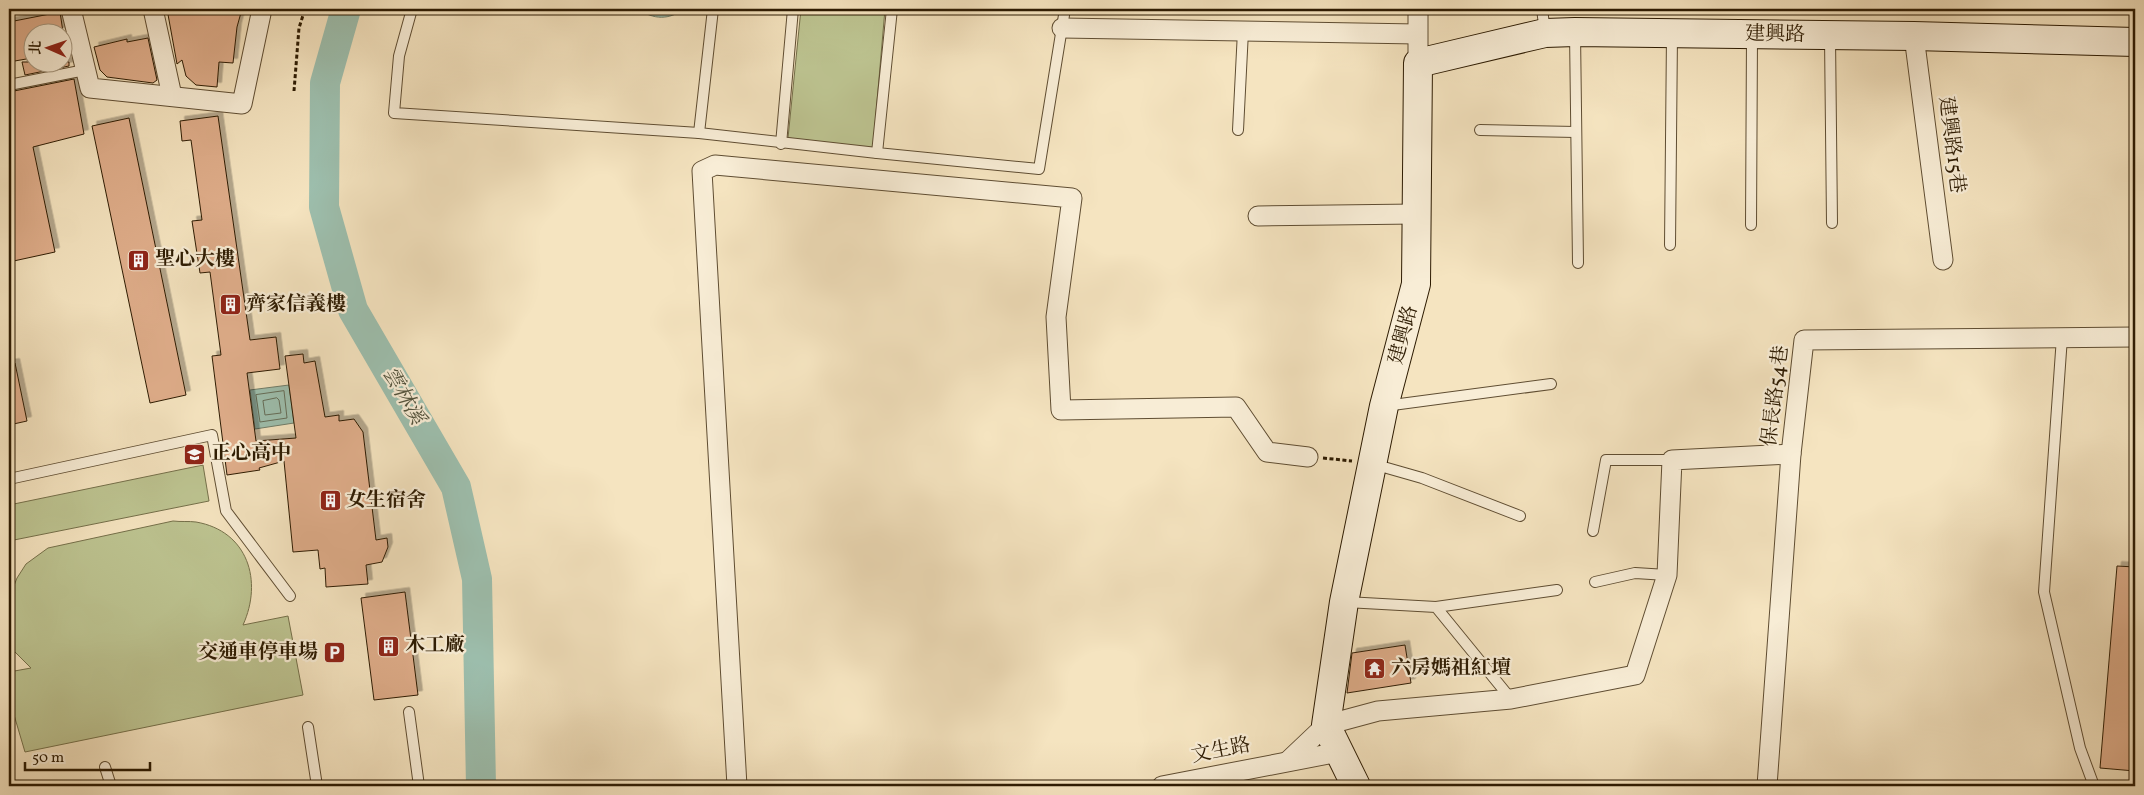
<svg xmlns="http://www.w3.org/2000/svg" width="2144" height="795" viewBox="0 0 2144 795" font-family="Vollkorn,'Noto Serif TC',serif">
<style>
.green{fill:#bdc491;stroke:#75704a}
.water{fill:#9dbfae;stroke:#707d69}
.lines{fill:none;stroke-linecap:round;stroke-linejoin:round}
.shore{stroke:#656d58;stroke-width:1}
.river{stroke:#9dbfae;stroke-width:30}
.building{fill:#dfad8a;stroke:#2d1b02;filter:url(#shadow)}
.lane-casing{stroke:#5f4d32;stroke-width:12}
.street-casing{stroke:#5f4d32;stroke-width:21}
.secondary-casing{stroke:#2d1b02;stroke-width:30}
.path{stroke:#2d1b02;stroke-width:3;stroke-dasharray:4 2.5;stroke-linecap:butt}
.lane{stroke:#f8edd6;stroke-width:10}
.street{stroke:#f8edd6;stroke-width:19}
.secondary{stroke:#f8edd6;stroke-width:28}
.labels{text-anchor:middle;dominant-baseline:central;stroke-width:4.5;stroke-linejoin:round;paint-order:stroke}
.street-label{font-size:20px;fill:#2d1b02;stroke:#f8edd6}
.poi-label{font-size:20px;font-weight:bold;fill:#2d1b02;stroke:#f8edd6;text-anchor:start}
.water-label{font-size:21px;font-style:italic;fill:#54543e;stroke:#f8edd6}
</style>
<defs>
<filter id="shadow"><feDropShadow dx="4.5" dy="-4.5" stdDeviation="0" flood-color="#0004"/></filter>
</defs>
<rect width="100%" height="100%" fill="#f5e4c0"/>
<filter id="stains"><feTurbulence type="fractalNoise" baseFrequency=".004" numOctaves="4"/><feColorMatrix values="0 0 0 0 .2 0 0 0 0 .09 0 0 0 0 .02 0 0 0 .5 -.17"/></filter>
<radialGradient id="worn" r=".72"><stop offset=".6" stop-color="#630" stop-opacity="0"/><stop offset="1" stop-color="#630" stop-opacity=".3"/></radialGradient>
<g class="green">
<polygon points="801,9 885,9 873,148 788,138"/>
<polygon points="203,465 209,501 9,541 9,505"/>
<path d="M173 521C181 522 189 521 196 522 248 531 263 581 243 625L288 616 303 695 25 752 9 698V672L31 668 14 651 9 642V598L17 578 26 564 48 548Z"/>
</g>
<g class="water">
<path d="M638 9H684C669 20 654 20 638 9Z"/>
<polygon points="289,385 294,423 255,429 250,390"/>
</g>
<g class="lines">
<g class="shore">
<polygon points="284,391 287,418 260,422 256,395"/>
<polygon points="277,398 279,400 281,413 265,415 263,401"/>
</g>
<polyline class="river" points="346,9 325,83 324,207 353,310 456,487 477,579 481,786"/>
</g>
<g class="building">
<polygon points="167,9 242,9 237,27 233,63 219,62 217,87 196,85 186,76 182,60 177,64"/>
<polygon points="60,12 63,32 32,32 32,58 9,62 9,22"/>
<polygon points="148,38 157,80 153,83 107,77 100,70 94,47 127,39 127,42"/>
<polygon points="22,62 69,62 69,66 25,75"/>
<polygon points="74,79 84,134 33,147 55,252 9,262 9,92"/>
<polygon points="218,116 250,340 276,337 280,369 247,373 256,441 296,438 285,356 303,354 304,363 315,361 325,417 339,415 339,421 354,419 363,432 376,540 387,538 388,547 382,562 366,565 368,584 326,587 325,568 320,569 318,550 293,552 284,461 259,468 260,470 227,475 212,356 221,355 210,272 200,273 192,221 202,220 191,140 182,141 180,121"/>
<polygon points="129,118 186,395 150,403 92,126"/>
<polygon points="15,363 27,421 9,425 9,364"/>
<polygon points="2117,566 2135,567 2135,771 2100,768"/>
<polygon points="405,592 418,695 374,700 361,598"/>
<polygon points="1405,645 1411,683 1347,693 1352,653"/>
</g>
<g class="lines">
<defs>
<g id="lane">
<polyline points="412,9 399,56 394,113 699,133 877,153"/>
<polyline points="892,9 877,153 1039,169 1065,9"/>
<polyline points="1542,9 1545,32"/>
<polyline points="1575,33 1578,263"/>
<polyline points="1830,37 1832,223"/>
<polyline points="9,85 85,70"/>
<polyline points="1238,130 1243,31"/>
<polyline points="1480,130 1576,132"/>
<polyline points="699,133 713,9"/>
<polyline points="781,144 793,9"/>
<polyline points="1751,225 1752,36"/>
<polyline points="1670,245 1672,34"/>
<polyline points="2062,337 2044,592 2080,748 2094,786"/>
<polyline points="1385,406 1551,384"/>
<polyline points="1373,464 1422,478 1520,516"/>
<polyline points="9,479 212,435 226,511 290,596"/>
<polyline points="1593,531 1606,460 1672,460"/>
<polyline points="1595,582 1635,573 1667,575"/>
<polyline points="1346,602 1436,607 1511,699"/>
<polyline points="1436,607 1557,590"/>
<polyline points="409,712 419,786"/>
<polyline points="308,727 317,786"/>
<polyline points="105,767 111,786"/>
</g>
<g id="street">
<polyline points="71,9 90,88 242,104 262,9"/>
<polyline points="153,9 172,96"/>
<polyline points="1062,28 1417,34"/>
<polyline points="1914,36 1943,260"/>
<polyline points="1418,63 1418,9"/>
<polyline points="1258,216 1416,214"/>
<polyline points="1288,761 1326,725 1378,711 1511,699 1635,675 1667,575 1672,460 1791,454"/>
<polyline points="737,786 702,171 715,165 1072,198 1056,317 1061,410 1236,407 1267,452 1308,457"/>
<polyline points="1162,786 1339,752"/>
<polyline points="1767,786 1791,454 1804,340 2135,337"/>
</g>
<polyline id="secondary" points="1356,786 1326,725 1344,602 1384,406 1416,284 1418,63 1545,33 1575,32 1914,36 2135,42"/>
</defs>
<use href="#lane" class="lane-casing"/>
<use href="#street" class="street-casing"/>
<use href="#secondary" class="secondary-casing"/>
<g class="path">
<polyline points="294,91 299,28 305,9"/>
<polyline points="1323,458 1352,461"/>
</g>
<use href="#lane" class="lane"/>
<use href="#street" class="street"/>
<use href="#secondary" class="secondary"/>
</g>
<defs>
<symbol id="building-square" viewBox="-11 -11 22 22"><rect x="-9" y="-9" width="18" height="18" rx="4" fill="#8f2418" stroke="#f8edd6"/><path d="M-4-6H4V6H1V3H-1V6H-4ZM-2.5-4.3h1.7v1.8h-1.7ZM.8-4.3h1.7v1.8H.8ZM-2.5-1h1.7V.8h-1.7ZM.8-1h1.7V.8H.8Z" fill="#fff"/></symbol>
<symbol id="school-square" viewBox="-11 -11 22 22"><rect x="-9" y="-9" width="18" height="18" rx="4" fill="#8f2418" stroke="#f8edd6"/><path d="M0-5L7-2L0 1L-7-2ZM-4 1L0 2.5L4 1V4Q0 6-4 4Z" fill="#fff"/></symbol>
<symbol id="parking-square" viewBox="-11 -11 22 22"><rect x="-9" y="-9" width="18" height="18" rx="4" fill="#8f2418" stroke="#f8edd6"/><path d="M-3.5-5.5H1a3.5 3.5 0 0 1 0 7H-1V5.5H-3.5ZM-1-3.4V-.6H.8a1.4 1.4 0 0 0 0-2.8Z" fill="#fff"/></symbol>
<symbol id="temple-square" viewBox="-11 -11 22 22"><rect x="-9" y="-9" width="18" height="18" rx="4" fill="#8f2418" stroke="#f8edd6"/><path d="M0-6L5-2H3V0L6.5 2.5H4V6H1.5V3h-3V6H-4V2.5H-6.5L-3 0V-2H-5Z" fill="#fff"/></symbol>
</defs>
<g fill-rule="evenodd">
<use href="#building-square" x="126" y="248" width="25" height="25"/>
<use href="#building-square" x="218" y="292" width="25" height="25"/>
<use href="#school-square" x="182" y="442" width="25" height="25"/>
<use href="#building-square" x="318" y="488" width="25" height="25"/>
<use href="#building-square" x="376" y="634" width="25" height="25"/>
<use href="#parking-square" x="322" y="640" width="25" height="25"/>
<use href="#temple-square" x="1362" y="656" width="25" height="25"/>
</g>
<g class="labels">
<g class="street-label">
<text transform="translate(1775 35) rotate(1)">建興路</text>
<text transform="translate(1951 145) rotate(83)">建興路15巷</text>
<text transform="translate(1404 335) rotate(-75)">建興路</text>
<text transform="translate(1776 396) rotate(-83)">保長路54巷</text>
<text transform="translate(1221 751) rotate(-11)">文生路</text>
</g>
<g class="poi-label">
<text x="155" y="260">聖心大樓</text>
<text x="246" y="305">齊家信義樓</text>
<text x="211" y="454">正心高中</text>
<text x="346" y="501">女生宿舍</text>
<text x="405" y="646">木工廠</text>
<text x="318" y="653" text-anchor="end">交通車停車場</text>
<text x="1391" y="669">六房媽祖紅壇</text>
</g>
<g class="water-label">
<text transform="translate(403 396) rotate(60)">雲林溪</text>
</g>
</g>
<rect width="2144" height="795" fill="none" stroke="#f5e4c0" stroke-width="30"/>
<rect x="10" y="10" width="2124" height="775" fill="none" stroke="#2d1b02" stroke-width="2.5"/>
<rect x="15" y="15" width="2114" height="765" fill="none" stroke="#2d1b02"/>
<g transform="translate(48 48) rotate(272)"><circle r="24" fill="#f8edd6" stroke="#a79981"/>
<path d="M0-4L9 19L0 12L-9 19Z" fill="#8f2418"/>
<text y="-8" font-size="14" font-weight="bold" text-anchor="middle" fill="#2d1b02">北</text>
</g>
<path d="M25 762v8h125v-8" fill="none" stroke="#2d1b02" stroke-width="2.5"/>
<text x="32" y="762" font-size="15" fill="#2d1b02" stroke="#f8edd6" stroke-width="4" paint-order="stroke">50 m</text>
<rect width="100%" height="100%" filter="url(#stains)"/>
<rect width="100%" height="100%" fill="url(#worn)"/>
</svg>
